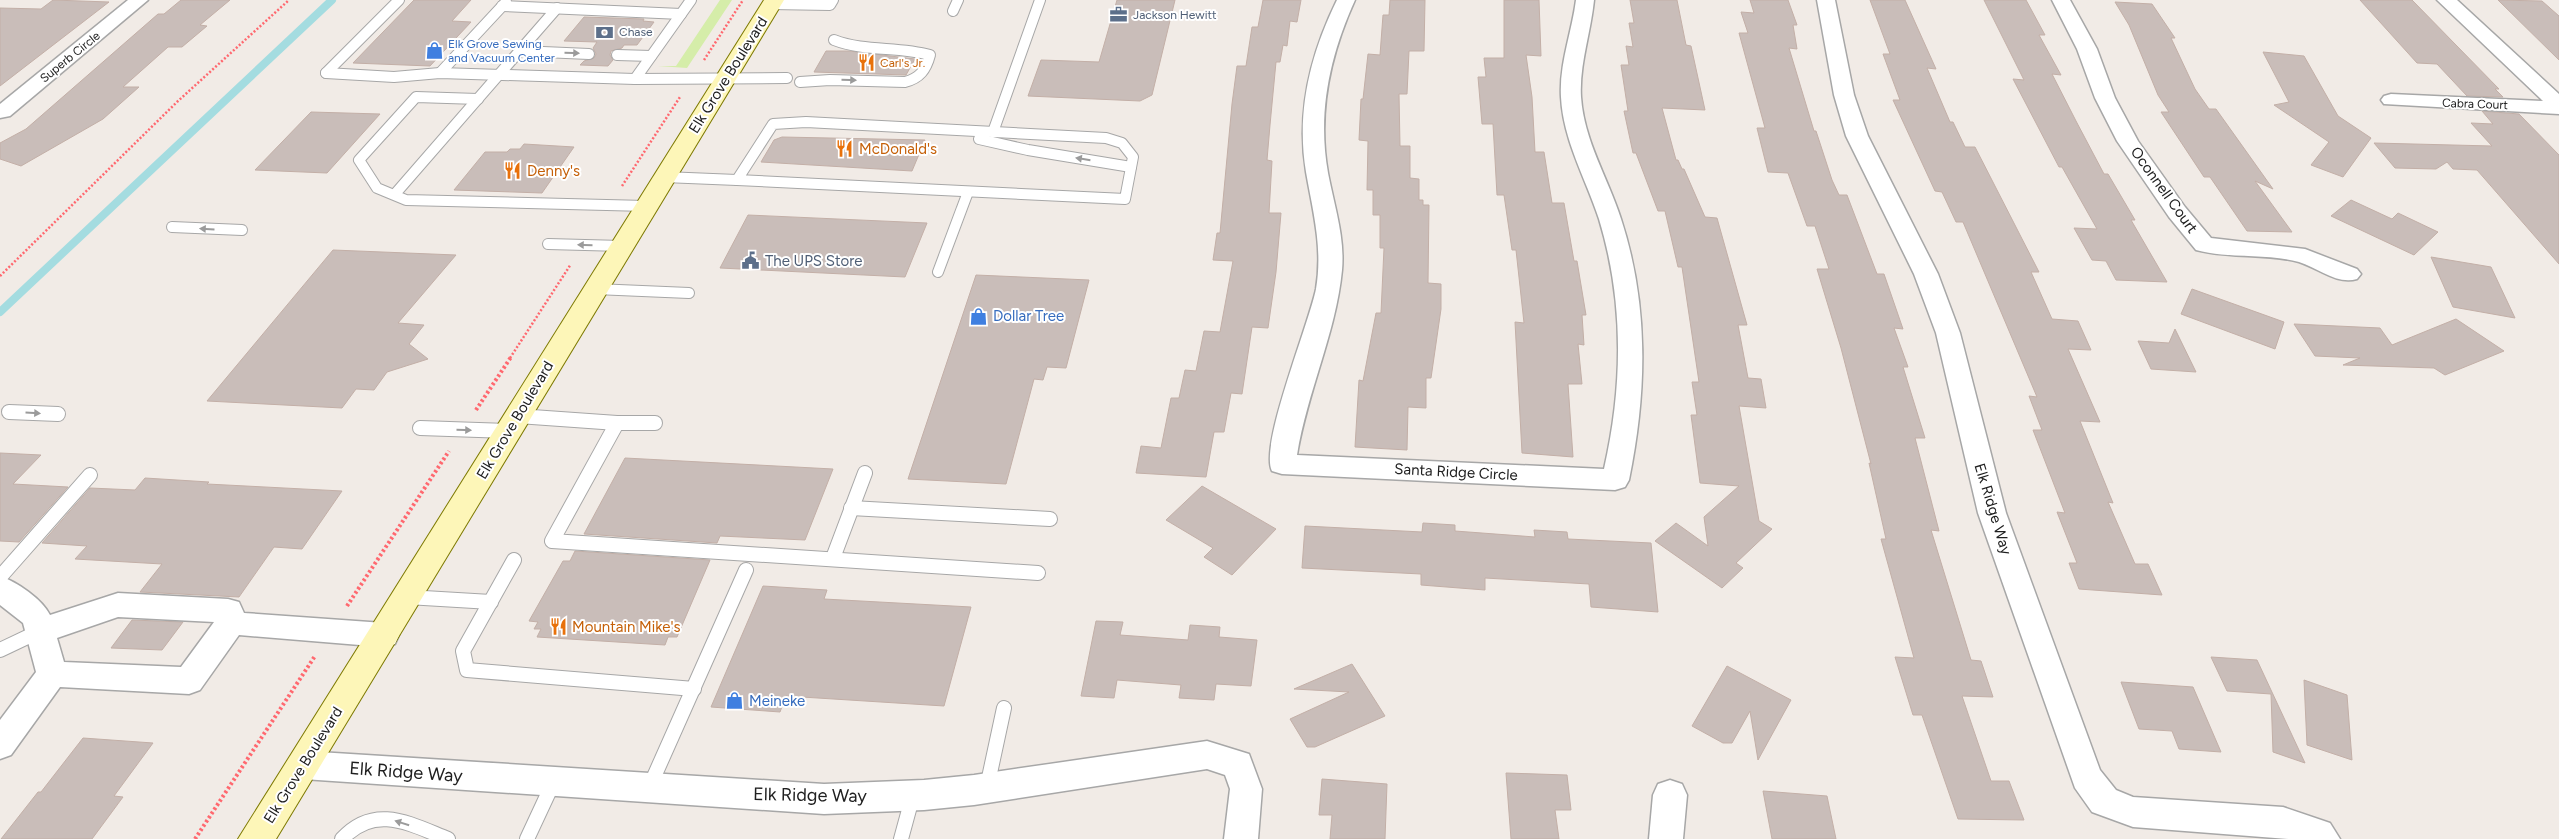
<svg xmlns="http://www.w3.org/2000/svg" width="2559" height="839" viewBox="0 0 2559 839" font-family="Figtree,sans-serif">
<style>
.grass{fill:#d5eda9}
.lines{fill:none;stroke-linecap:round;stroke-linejoin:round}
.stream{stroke:#a4dce0;stroke-width:8}
.building{fill:#c9bdb9;stroke:#c3afa7}
.lane-far1-casing{stroke:#a7a7a7;stroke-width:12}
.lane-casing{stroke:#a7a7a7;stroke-width:16}
.street-casing{stroke:#a7a7a7;stroke-width:3}
.secondary-casing{stroke:#7d7900;stroke-width:2}
.path-far1{stroke:#ff686f;stroke-width:2.5;stroke-dasharray:2 2;stroke-linecap:butt}
.path{stroke:#ff686f;stroke-width:4;stroke-dasharray:2.5 2.5;stroke-linecap:butt}
.lane-far1{stroke:#fff;stroke-width:10}
.lane{stroke:#fff;stroke-width:14}
.street{fill:#fff;fill-rule:evenodd}
.secondary{fill:#fdf6b8;fill-rule:evenodd}
.oneway{fill:#9b9b9b}
.labels{text-anchor:middle;dominant-baseline:central;stroke-width:4;stroke-linejoin:round;paint-order:stroke}
.far-service-label{font-size:12px;fill:#4e5e75;stroke:#fff;text-anchor:start}
.far-shop-label{font-size:12px;fill:#366cbe;stroke:#fff;text-anchor:start}
.far-street-label{font-size:12px;fill:#202020;stroke:#fff}
.far-food-label{font-size:12px;fill:#c56008;stroke:#fff;text-anchor:start}
.street-label{font-size:15px;fill:#202020;stroke:#fff}
.food-label{font-size:15px;fill:#c56008;stroke:#fff;text-anchor:start}
.service-label{font-size:15px;fill:#4e5e75;stroke:#fff;text-anchor:start}
.shop-label{font-size:15px;fill:#366cbe;stroke:#fff;text-anchor:start}
.near-street-label{font-size:18px;fill:#202020;stroke:#fff}
</style>
<rect width="100%" height="100%" fill="#f1ebe6"/>
<polygon class="grass" points="720,0 732,0 687,68 658,66 676,66"/>
<g class="lines">
<polyline class="stream" points="0,312 332,0"/>
</g>
<g class="building">
<polygon points="53,0 109,2 0,86 0,8 41,9"/>
<polygon points="181,0 230,0 200,25 207,26 182,47 168,47 123,87 139,87 103,119 21,166 0,159 0,143 26,129 158,14 164,14"/>
<polygon points="414,0 471,0 452,21 471,22 430,66 353,63"/>
<polygon points="1117,0 1175,0 1152,95 1140,101 1028,96 1041,60 1099,62"/>
<polygon points="1263,0 1301,0 1297,22 1290,21 1287,46 1283,45 1280,62 1276,62 1270,125 1267,160 1272,161 1269,213 1281,213 1276,272 1268,328 1252,327 1242,394 1231,393 1224,432 1214,432 1206,477 1136,473 1141,446 1161,448 1171,398 1179,398 1185,370 1196,371 1204,331 1220,332 1233,261 1213,260 1217,233 1220,233 1232,104 1237,66 1246,66 1252,27 1258,27"/>
<polygon points="1390,0 1425,0 1424,51 1409,51 1407,94 1399,94 1400,146 1410,146 1410,178 1419,179 1419,200 1423,200 1423,205 1429,205 1428,283 1441,284 1441,309 1431,378 1426,378 1426,408 1408,407 1407,450 1355,447 1359,380 1363,381 1376,313 1381,313 1384,248 1380,248 1380,215 1373,215 1373,190 1367,190 1368,141 1359,140 1361,99 1363,99 1368,54 1380,55 1383,15 1389,15"/>
<polygon points="1504,0 1539,0 1541,56 1526,55 1532,97 1535,152 1544,152 1552,203 1564,203 1574,261 1577,261 1586,315 1582,315 1584,345 1578,344 1582,384 1568,384 1573,457 1522,453 1515,322 1524,323 1516,250 1512,250 1504,195 1497,195 1493,124 1482,124 1478,77 1486,77 1484,58 1504,58"/>
<polygon points="1630,0 1677,0 1686,45 1691,46 1705,110 1662,108 1676,160 1678,160 1682,169 1684,169 1705,217 1717,218 1747,325 1738,325 1748,378 1761,379 1766,408 1739,406 1759,521 1772,529 1736,563 1743,568 1722,588 1655,541 1676,523 1708,546 1704,517 1739,486 1700,483 1691,415 1697,415 1692,382 1699,382 1682,267 1678,267 1665,211 1658,211 1636,153 1633,153 1624,111 1628,111 1621,65 1629,65 1626,46 1633,47 1629,23 1634,23"/>
<polygon points="1750,0 1788,0 1797,25 1793,25 1797,49 1789,48 1814,131 1816,131 1832,180 1839,195 1847,195 1877,274 1884,274 1903,329 1894,328 1908,367 1903,367 1925,438 1915,438 1939,531 1931,530 1971,660 1981,661 1993,697 1962,696 1991,781 2009,781 2024,820 1958,819 1922,715 1913,715 1895,657 1914,658 1881,539 1886,539 1869,463 1871,464 1841,348 1817,269 1829,269 1815,226 1807,226 1788,173 1768,172 1757,128 1765,128 1739,33 1748,33 1741,12 1754,13"/>
<polygon points="1870,0 1905,0 1936,69 1927,68 1950,122 1953,122 1965,147 1975,147 2039,272 2031,272 2052,319 2078,321 2091,350 2068,349 2100,422 2080,421 2113,503 2108,502 2135,564 2148,564 2162,595 2079,589 2069,563 2077,563 2057,512 2065,513 2033,430 2042,430 2029,396 2037,397 1963,222 1956,222 1942,192 1935,191 1893,100 1900,100 1883,54 1890,54"/>
<polygon points="1984,0 2026,0 2045,35 2039,35 2061,75 2052,74 2076,121 2104,174 2108,174 2135,220 2131,220 2167,282 2116,280 2106,261 2092,260 2074,228 2097,229 2062,167 2059,167 2013,79 2024,80"/>
<polygon points="2360,0 2412,0 2499,89 2495,89 2503,97 2467,96 2437,64 2417,63"/>
<polygon points="2498,0 2542,1 2559,16 2559,60"/>
<polygon points="2115,2 2152,4 2175,38 2171,38 2195,89 2209,109 2216,109 2273,189 2255,181 2292,232 2247,231 2210,177 2204,177 2161,112 2169,112 2158,95 2129,25"/>
<polygon points="584,17 644,19 643,21 654,22 637,45 624,45 622,48 611,51 610,55 613,60 608,66 580,65 584,61 594,58 596,54 593,48 597,42 564,41"/>
<polygon points="826,51 849,51 915,59 906,75 814,72"/>
<polygon points="2263,52 2304,56 2338,116 2371,138 2343,177 2311,165 2329,142 2274,105 2289,102"/>
<polygon points="2482,111 2519,114 2559,155 2559,264 2477,170 2453,169 2447,162 2436,169 2395,168 2374,143 2492,146 2471,123 2493,124"/>
<polygon points="311,112 380,114 327,173 255,170"/>
<polygon points="782,137 925,140 912,171 761,162 774,140"/>
<polygon points="524,144 574,147 542,193 454,190 485,152 507,152 510,149 520,149"/>
<polygon points="2351,200 2392,219 2398,213 2438,232 2414,255 2331,216"/>
<polygon points="748,215 927,223 905,277 720,268"/>
<polygon points="333,250 456,255 398,323 424,325 409,344 428,359 387,372 374,390 356,389 342,408 207,401"/>
<polygon points="2431,257 2491,267 2515,318 2453,307"/>
<polygon points="976,275 1089,280 1066,368 1047,367 1043,380 1034,379 1006,484 908,479"/>
<polygon points="2192,289 2284,322 2275,349 2181,314"/>
<polygon points="2456,319 2504,351 2445,375 2434,368 2343,365 2360,358 2315,356 2294,324 2380,328 2392,345"/>
<polygon points="2175,329 2196,372 2151,369 2138,341 2169,343"/>
<polygon points="0,453 41,455 13,484 68,487 19,542 0,541"/>
<polygon points="625,458 833,469 805,540 720,536 717,543 584,534"/>
<polygon points="145,478 209,482 207,484 342,491 302,549 274,547 239,597 140,592 162,564 75,559 87,546 42,543 90,488 135,490"/>
<polygon points="1202,486 1276,529 1232,575 1204,557 1213,548 1166,520"/>
<polygon points="1423,523 1455,525 1455,531 1535,537 1534,530 1567,532 1568,539 1651,543 1658,612 1591,607 1589,584 1485,578 1485,590 1421,585 1421,574 1302,568 1305,526 1422,532"/>
<polygon points="575,551 710,560 677,637 668,637 665,645 537,637 541,629 534,629 538,622 529,621 563,561 570,561"/>
<polygon points="763,586 827,590 824,599 971,607 944,706 786,696 780,712 711,707"/>
<polygon points="132,620 183,622 162,650 111,648"/>
<polygon points="1096,621 1123,622 1120,635 1188,640 1190,625 1220,627 1219,637 1257,640 1251,686 1216,684 1214,700 1179,698 1181,685 1117,680 1114,698 1081,696"/>
<polygon points="2211,657 2257,660 2305,763 2273,752 2271,694 2227,691"/>
<polygon points="1352,664 1385,716 1315,747 1307,747 1290,719 1349,692 1294,689"/>
<polygon points="1727,666 1791,700 1758,760 1750,711 1732,743 1723,743 1692,726"/>
<polygon points="2304,680 2347,695 2352,760 2307,745"/>
<polygon points="2121,682 2193,687 2221,752 2179,749 2172,731 2139,729"/>
<polygon points="83,738 153,743 114,796 123,797 92,839 1,839 38,792 41,792"/>
<polygon points="1506,773 1567,775 1571,810 1555,810 1559,839 1511,839"/>
<polygon points="1322,779 1387,784 1385,839 1330,839 1332,815 1319,815"/>
<polygon points="1763,791 1827,796 1836,839 1772,839"/>
</g>
<g class="lines">
<defs>
<g id="lane-far1">
<polyline points="771,4 830,5 833,0"/>
<polyline points="502,6 681,14"/>
<polyline points="953,11 958,0"/>
<polyline points="520,51 589,54"/>
<polyline points="617,55 651,56"/>
<polyline points="326,73 394,77 440,73 635,79 787,78"/>
<polyline points="326,73 399,0"/>
<polyline points="440,73 506,2"/>
<polyline points="635,79 691,0"/>
<path d="M800 82 830 80 905 82C920 78 926 70 930 55 898 46 865 52 834 40"/>
<polyline points="478,99 416,97 359,160 377,188 406,200 646,206"/>
<polygon points="806,122 1106,138 1122,143 1133,157 1125,199 737,180 773,124"/>
<polyline points="993,132 1040,0"/>
<polyline points="979,139 1028,150 1131,167"/>
<polyline points="664,177 737,180"/>
<polyline points="395,194 557,8"/>
<polyline points="172,227 242,230"/>
<polyline points="548,244 622,246"/>
<polyline points="938,272 968,192"/>
<polyline points="595,289 689,293"/>
</g>
<g id="lane">
<polyline points="9,412 58,414"/>
<polyline points="518,416 617,423 655,423"/>
<polyline points="617,423 552,541 1038,573"/>
<polyline points="420,428 508,431"/>
<polyline points="851,508 1050,519"/>
<polyline points="833,558 865,473"/>
<polyline points="514,560 463,651 467,670 694,689"/>
<polyline points="0,577 90,475"/>
<polyline points="407,597 491,602"/>
<polyline points="0,650 40,631"/>
<polyline points="987,787 1004,708"/>
<polyline points="649,788 746,570"/>
<path d="M342 839C375 803 410 824 448 839"/>
<polyline points="527,839 554,781"/>
<polyline points="901,839 913,795"/>
</g>
<g id="street">
<polygon points="128,0 148,0 10,116 0,118 0,104"/>
<path d="M1337 0H1355C1330 55 1317 112 1328 173 1334 205 1345 237 1342 270 1336 333 1307 392 1297 455L1604 469C1623 386 1624 301 1599 219 1586 179 1563 140 1561 97 1559 64 1572 32 1576 0H1594C1591 32 1579 65 1581 97 1584 141 1608 178 1621 219 1649 305 1647 392 1629 480L1625 487 1615 490 1282 474 1272 471C1259 446 1309 324 1316 289 1323 248 1313 212 1306 172 1296 112 1310 55 1337 0Z"/>
<polygon points="1817,0 1835,0 1854,95 1868,136 1938,274 1960,333 2006,513 2100,770 2116,790 2133,797 2283,807 2330,823 2340,839 2288,839 2133,827 2092,812 2075,788 1978,513 1936,333 1914,274 1846,136 1834,95"/>
<path d="M2052 0H2070L2097 49 2115 98 2138 141 2185 207 2211 238 2305 249 2357 269 2361 274 2357 279C2337 285 2318 268 2299 262 2266 253 2229 259 2196 250L2169 217 2117 141 2095 98 2077 49Z"/>
<polygon points="2437,0 2457,0 2559,94 2559,114 2384,104 2381,100 2384,96 2391,94 2543,101"/>
<path d="M0 576C17 582 42 599 50 615L118 593 228 599 239 602 244 613 384 623 395 626 399 635 395 644 384 647 239 635 200 690 189 694 60 687 11 755 0 759V720L36 672 23 623 0 605ZM118 617 214 622 181 667 64 662 57 638Z"/>
<polygon points="1207,741 1249,754 1262,789 1258,839 1224,839 1230,789 1225,775 1207,769 974,805 924,810 824,814 303,779 292,775 287,765 292,755 303,751 824,784 924,780 974,775"/>
<polygon points="1670,780 1682,784 1687,795 1683,839 1649,839 1653,795 1658,784"/>
</g>
<polygon id="secondary" points="764,0 784,0 276,839 238,839"/>
</defs>
<use href="#lane-far1" class="lane-far1-casing"/>
<use href="#lane" class="lane-casing"/>
<use href="#street" class="street-casing"/>
<use href="#secondary" class="secondary-casing"/>
<g class="path-far1">
<polyline points="704,60 743,0"/>
<polyline points="622,186 680,97"/>
<polyline points="0,276 178,101 289,0"/>
<polyline points="510,358 571,264"/>
</g>
<g class="path">
<polyline points="476,410 511,357"/>
<polyline points="347,606 449,451"/>
<polyline points="195,839 315,656"/>
</g>
<use href="#lane-far1" class="lane-far1"/>
<use href="#lane" class="lane"/>
<use href="#street" class="street"/>
<use href="#secondary" class="secondary"/>
</g>
<defs><path id="oneway-solid" d="M-6-.8H1V-3.2L6.5 0L1 3.2V.8H-6Z" transform="scale(1.25)"/></defs>
<g class="oneway">
<use href="#oneway-solid" transform="translate(572 53) rotate(2)"/>
<use href="#oneway-solid" transform="translate(849 80) rotate(2)"/>
<use href="#oneway-solid" transform="translate(1083 159) rotate(-171)"/>
<use href="#oneway-solid" transform="translate(207 229) rotate(-177)"/>
<use href="#oneway-solid" transform="translate(585 245) rotate(-179)"/>
<use href="#oneway-solid" transform="translate(33 413) rotate(3)"/>
<use href="#oneway-solid" transform="translate(464 430) rotate(1)"/>
<use href="#oneway-solid" transform="translate(402 823) rotate(-162)"/>
</g>
<defs>
<symbol id="office-bare" viewBox="-9 -9 18 18"><path d="M-6-3h4V-5.5h4V-3h4V5H-6ZM-1-4.5V-3h2v-1.5ZM-6 0V1H6V0Z" fill="#5c6f8a" stroke="#fff" stroke-width="2.5" paint-order="stroke"/></symbol>
<symbol id="bank-bare" viewBox="-9 -9 18 18"><path d="M-6-4H6V4H-6ZM0-2.3a2.3 2.3 0 1 0 0 4.6a2.3 2.3 0 1 0 0-4.6Z" fill="#5c6f8a" stroke="#fff" stroke-width="2.5" paint-order="stroke"/></symbol>
<symbol id="shop-bare" viewBox="-9 -9 18 18"><path d="M-5-2.5h2.3a2.7 3.5 0 0 1 5.4 0H5L5.5 6h-11ZM-1.5-2.5h3a1.5 2.3 0 0 0-3 0Z" fill="#3f7fe0" stroke="#fff" stroke-width="2.5" paint-order="stroke"/></symbol>
<symbol id="restaurant-bare" viewBox="-9 -9 18 18"><path d="M-5-6h1v4h1v-4h1v4h1v-4h1v5L-1.5 .5V6h-2V.5L-5-1ZM5-6V6H3V1.5H1.5Q1.5-4 5-6Z" fill="#e8710a" stroke="#fff" stroke-width="2.5" paint-order="stroke"/></symbol>
<symbol id="civic-bare" viewBox="-9 -9 18 18"><path d="M-.6-6.5H3V-4.5H.6V-3L4-1V1h2V6H-6V1h2V-1L-.6-3ZM-1.2 2.5V6h2.4V2.5Z" fill="#5c6f8a" stroke="#fff" stroke-width="2.5" paint-order="stroke"/></symbol>
</defs>
<g fill-rule="evenodd">
<use href="#office-bare" x="1106" y="2" width="25" height="25"/>
<use href="#bank-bare" x="592" y="20" width="25" height="25"/>
<use href="#shop-bare" x="422" y="38" width="25" height="25"/>
<use href="#restaurant-bare" x="854" y="50" width="25" height="25"/>
<use href="#restaurant-bare" x="832" y="136" width="25" height="25"/>
<use href="#restaurant-bare" x="500" y="158" width="25" height="25"/>
<use href="#civic-bare" x="738" y="248" width="25" height="25"/>
<use href="#shop-bare" x="966" y="304" width="25" height="25"/>
<use href="#restaurant-bare" x="546" y="614" width="25" height="25"/>
<use href="#shop-bare" x="722" y="688" width="25" height="25"/>
</g>
<g class="labels">
<g class="far-service-label">
<text x="1133" y="15">Jackson Hewitt</text>
<text x="619" y="32">Chase</text>
</g>
<g class="far-shop-label">
<text x="448" y="44">Elk Grove Sewing<tspan x="448" dy="14">and Vacuum Center</tspan></text>
</g>
<g class="far-street-label">
<text transform="translate(70 57) rotate(-39)">Superb Circle</text>
<text transform="translate(2475 104) rotate(2)">Cabra Court</text>
</g>
<g class="far-food-label">
<text x="880" y="63">Carl's Jr.</text>
</g>
<g class="street-label">
<text transform="translate(728 75) rotate(-58)">Elk Grove Boulevard</text>
<text transform="translate(2164 190) rotate(54)">Oconnell Court</text>
<text transform="translate(515 420) rotate(-59)">Elk Grove Boulevard</text>
<text transform="translate(1456 472) rotate(3)">Santa Ridge Circle</text>
<text transform="translate(1993 509) rotate(73)">Elk Ridge Way</text>
<text transform="translate(303 765) rotate(-58)">Elk Grove Boulevard</text>
</g>
<g class="food-label">
<text x="859" y="149">McDonald's</text>
<text x="527" y="171">Denny's</text>
<text x="572" y="627">Mountain Mike's</text>
</g>
<g class="service-label">
<text x="765" y="261">The UPS Store</text>
</g>
<g class="shop-label">
<text x="993" y="316">Dollar Tree</text>
<text x="749" y="701">Meineke</text>
</g>
<g class="near-street-label">
<text transform="translate(406 772) rotate(4)">Elk Ridge Way</text>
<text transform="translate(810 795) rotate(1)">Elk Ridge Way</text>
</g>
</g>
</svg>
